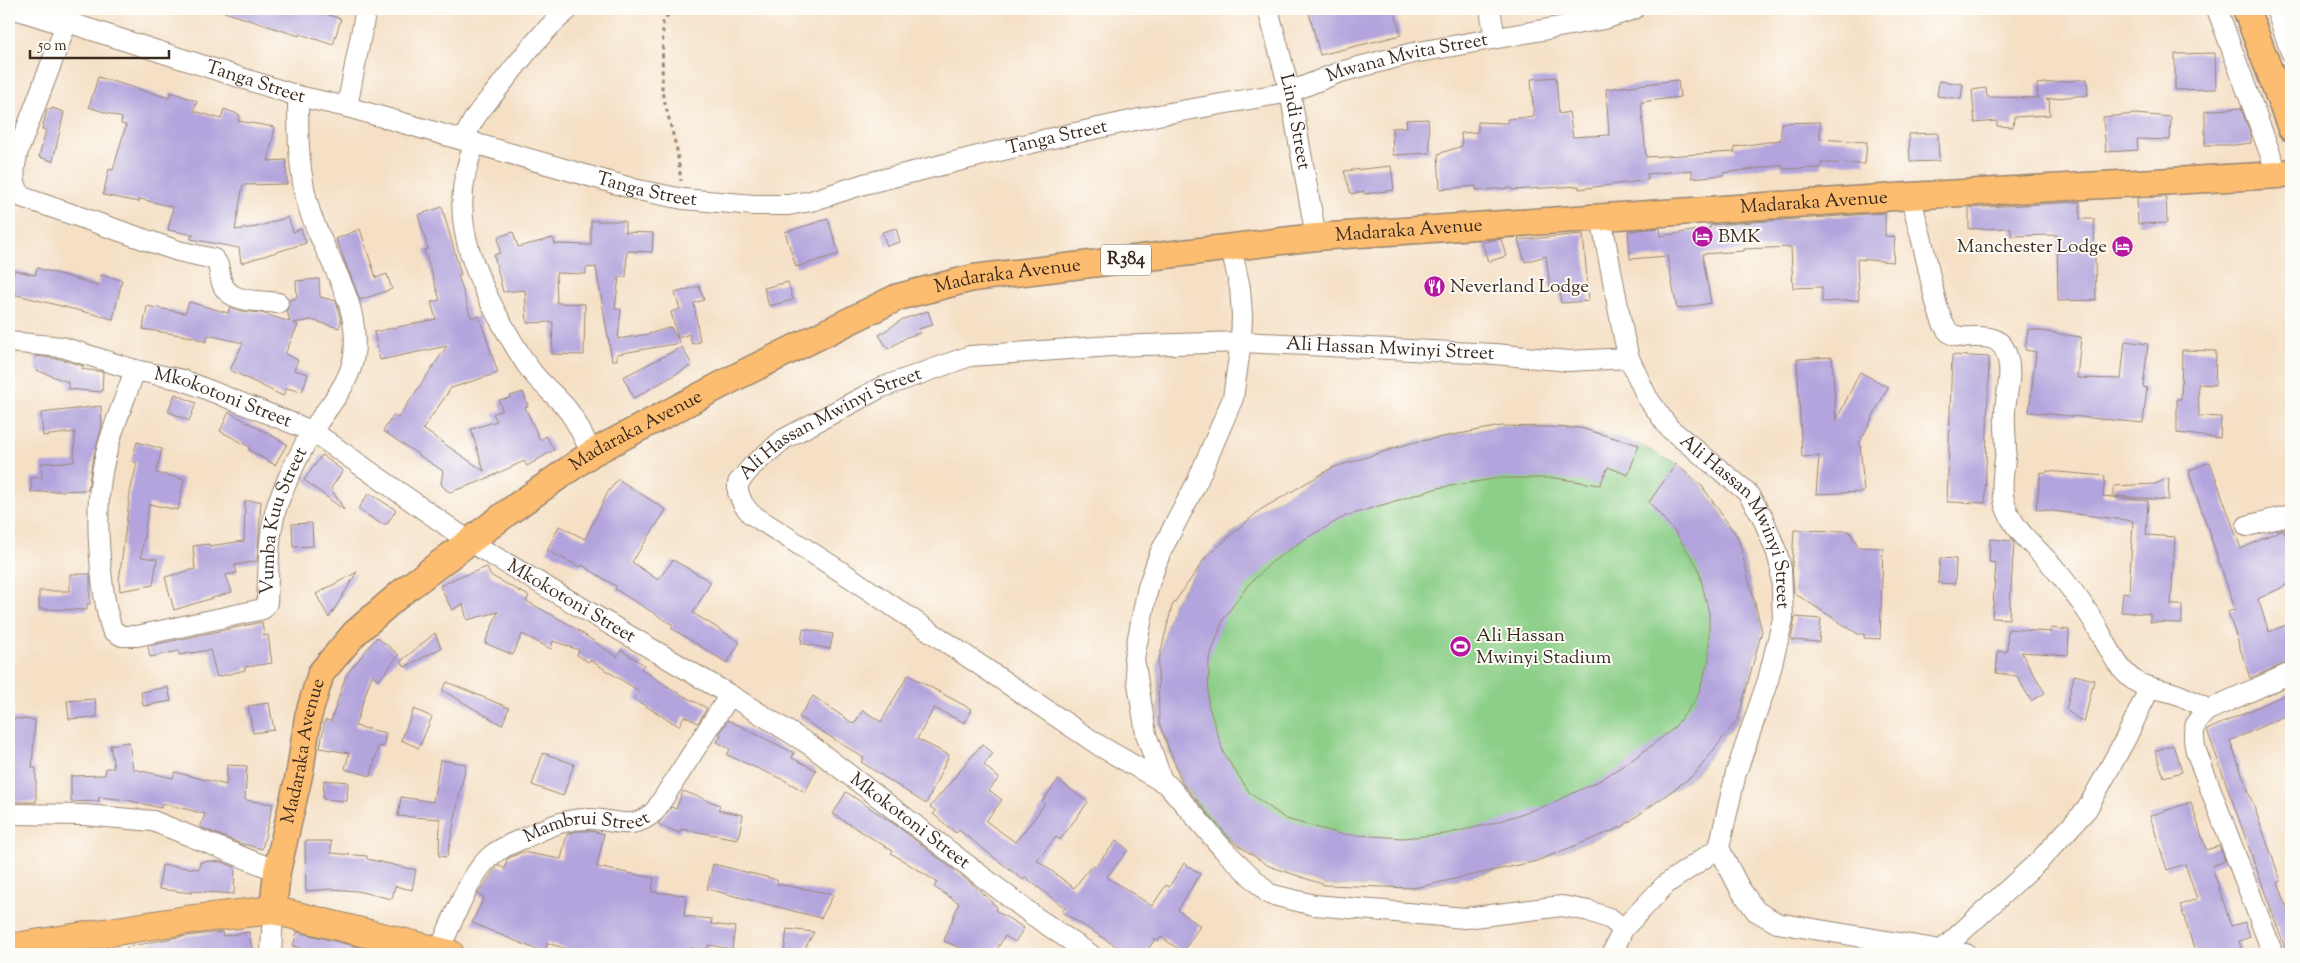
<svg xmlns="http://www.w3.org/2000/svg" width="2300" height="963" viewBox="0 0 2300 963" font-family="'Sorts Mill Goudy',serif">
<style>
.green{fill:#8ccf88;stroke:#647c53}
.building{fill:#b3a4dd}
.lines{fill:none;stroke-linecap:round;stroke-linejoin:round}
.minor-casing{stroke:#988572;stroke-width:22}
.major-casing{stroke:#988572;stroke-width:29}
.highway-casing{stroke:#988572;stroke-width:30}
.path{stroke:#988572;stroke-width:3;stroke-dasharray:4 4;stroke-linecap:butt}
.minor{stroke:#fff;stroke-width:20}
.major{stroke:#fcbd6f;stroke-width:26}
.highway{stroke:#fcbd6f;stroke-width:28}
.labels{text-anchor:middle;dominant-baseline:central;stroke-width:4;stroke-linejoin:round;paint-order:stroke}
.shield{fill:#fdfcf7;stroke:#75695f;stroke-width:1}
.shield-label{font-size:18px;font-weight:bold;fill:#3b2a1e}
.street-label{font-size:19px;fill:#3b2a1e;stroke:#fdfcf7}
.poi-label{font-size:19px;fill:#3b2a1e;stroke:#fdfcf7;text-anchor:start}
</style>
<rect width="100%" height="100%" fill="#fdfcf7"/>
<filter id="ink" filterUnits="userSpaceOnUse"><feTurbulence type="fractalNoise" baseFrequency=".02" numOctaves="2"/><feDisplacementMap in="SourceGraphic" scale="10" xChannelSelector="R" yChannelSelector="G"/><feConvolveMatrix kernelMatrix="1 2 1 2 8 2 1 2 1" color-interpolation-filters="sRGB"/></filter>
<filter id="wash" filterUnits="userSpaceOnUse"><feTurbulence type="fractalNoise" baseFrequency=".0096" numOctaves="4" result="noise"/><feDisplacementMap in="SourceGraphic" scale="20" xChannelSelector="R" yChannelSelector="G"/><feGaussianBlur stdDeviation="1.12" result="paint"/><feColorMatrix in="noise" values="0 0 0 0 0 0 0 0 0 0 0 0 0 0 0 0 0 1.4 0 .05"/><feComposite in="paint" operator="in"/></filter>
<g filter="url(#wash)">
<rect width="100%" height="100%" fill="#f5e0c6"/>
<polygon class="green" points="1501,426 1580,428 1639,445 1676,464 1702,486 1738,538 1762,631 1738,719 1695,774 1622,827 1537,861 1414,888 1325,885 1269,866 1215,830 1181,782 1159,723 1158,663 1172,606 1206,557 1260,510 1332,468 1411,443"/>
<g id="blocks">
<g class="building">
<polygon points="225,9 311,9 341,19 333,45 300,34 299,36 224,12"/>
<polygon points="1308,9 1394,9 1401,35 1320,55"/>
<polygon points="2215,53 2216,89 2175,90 2175,54"/>
<polygon points="98,77 169,98 171,92 197,101 194,111 221,119 224,109 240,115 238,121 275,127 268,161 286,160 287,184 243,185 235,230 257,227 288,217 293,232 301,229 306,243 241,263 239,248 191,239 191,236 194,235 168,230 173,207 140,199 139,202 103,195 109,169 113,170 126,125 121,124 122,118 89,107"/>
<polygon points="1556,77 1559,114 1569,112 1573,137 1609,135 1606,89 1678,80 1680,97 1641,102 1646,157 1735,152 1734,147 1781,140 1781,123 1820,122 1820,139 1867,142 1865,164 1821,163 1821,168 1782,169 1782,165 1723,173 1723,175 1692,178 1692,170 1647,174 1648,180 1579,189 1579,186 1512,190 1512,188 1476,190 1476,186 1440,189 1438,154 1462,146 1461,133 1478,132 1478,122 1508,123 1507,119 1534,117 1531,79"/>
<polygon points="2087,79 2088,95 2046,99 2049,99 2050,115 2014,117 2013,127 1997,126 1997,121 1975,123 1972,90 1986,88 1987,97 2038,98 2037,84"/>
<polygon points="1939,81 1963,84 1961,99 1937,96"/>
<polygon points="52,108 64,112 53,161 39,157 46,130 42,129 47,109 52,110"/>
<polygon points="2241,108 2251,135 2251,143 2235,145 2205,145 2205,111"/>
<polygon points="2135,114 2171,117 2170,140 2137,139 2138,150 2106,152 2103,117"/>
<polygon points="1428,119 1430,153 1393,155 1392,128 1407,127 1406,120"/>
<polygon points="1938,133 1939,161 1910,162 1909,134"/>
<polygon points="1391,166 1394,190 1364,194 1364,191 1351,194 1344,171"/>
<polygon points="2166,197 2167,223 2138,224 2137,198"/>
<polygon points="2080,202 2080,219 2094,219 2096,300 2058,301 2057,235 2011,236 2011,228 1969,229 1969,208"/>
<polygon points="442,207 461,275 458,275 471,318 479,316 498,373 451,388 423,429 484,471 471,429 497,421 493,414 502,410 499,400 510,398 510,396 523,392 528,406 525,407 540,440 546,436 554,450 527,466 524,461 479,482 450,492 446,490 441,484 443,471 383,431 394,415 398,418 447,346 380,360 374,332 436,319 431,302 440,300 424,250 428,249 418,215"/>
<polygon points="1885,213 1885,236 1895,237 1893,262 1857,259 1859,300 1822,302 1822,287 1793,288 1791,247 1744,249 1744,251 1702,254 1711,303 1677,309 1667,256 1630,259 1628,231 1660,228 1661,236 1710,228 1710,225"/>
<polygon points="828,219 839,254 796,267 785,232"/>
<polygon points="591,221 625,221 625,232 653,233 652,252 627,251 626,277 619,277 615,309 621,309 618,339 649,334 671,327 680,343 617,354 617,360 612,360 596,267 586,268 586,274 556,273 557,303 585,304 584,355 552,354 553,322 527,323 525,290 503,292 494,255 500,253 498,237 513,232 518,247 553,238 555,244 591,245"/>
<polygon points="896,228 900,242 887,246 882,232"/>
<polygon points="360,229 376,278 387,274 392,289 360,300 336,239"/>
<polygon points="1583,234 1589,301 1561,303 1559,286 1550,287 1546,256 1525,262 1518,240"/>
<polygon points="1501,239 1506,256 1488,262 1482,242"/>
<polygon points="37,268 98,285 100,275 122,280 113,319 9,293 14,270 35,275"/>
<polygon points="319,279 320,297 336,301 341,321 339,328 311,320 293,323 298,325 285,354 298,360 294,370 308,374 302,392 287,388 283,396 230,370 243,343 208,335 206,342 193,337 143,329 147,306 185,313 189,302 228,313 230,307 242,311 262,313 290,322 287,311 289,300 297,298 296,281"/>
<polygon points="788,282 793,300 769,306 764,288"/>
<polygon points="699,286 704,300 694,303 700,342 692,344 689,334 678,338 671,312 680,309 675,293"/>
<polygon points="928,311 933,325 918,329 920,333 907,337 888,349 879,335 903,319"/>
<polygon points="2028,329 2081,337 2077,378 2121,379 2125,341 2148,344 2143,387 2147,388 2143,423 2029,412 2036,352 2025,350"/>
<polygon points="682,347 692,365 634,398 623,377"/>
<polygon points="2182,350 2216,351 2215,385 2198,384 2199,416 2221,417 2220,438 2177,433 2177,399 2181,399"/>
<polygon points="1952,355 1989,357 1985,503 1947,502"/>
<polygon points="35,356 60,359 83,366 82,369 103,372 102,392 68,389 68,382 36,370"/>
<polygon points="1832,357 1836,421 1860,372 1888,387 1860,442 1864,492 1816,494 1819,456 1802,457 1797,359"/>
<polygon points="175,394 196,403 189,421 168,411"/>
<polygon points="101,406 102,426 92,463 88,490 31,492 31,478 42,477 41,463 74,462 75,432 43,436 41,413"/>
<polygon points="229,412 287,444 275,465 249,450 250,447 220,431"/>
<polygon points="1501,426 1580,428 1639,445 1628,475 1608,467 1600,485 1555,478 1499,478 1438,488 1346,516 1303,540 1272,562 1249,584 1224,618 1209,659 1208,704 1224,754 1250,793 1286,819 1341,834 1403,838 1445,834 1491,824 1550,804 1597,782 1635,758 1673,729 1697,698 1709,659 1709,613 1698,567 1675,532 1649,502 1676,464 1702,486 1738,538 1762,631 1738,719 1695,774 1622,827 1537,861 1414,888 1325,885 1269,866 1233,842 1182,783 1159,723 1158,663 1172,606 1206,557 1260,510 1332,468 1411,443"/>
<polygon points="137,442 162,449 156,473 184,479 178,510 149,504 141,557 157,559 153,585 120,591 119,581 130,493 137,463 132,461"/>
<polygon points="322,455 343,471 331,488 344,510 304,480"/>
<polygon points="2210,462 2241,549 2283,529 2291,546 2291,583 2258,599 2269,632 2291,623 2291,661 2250,678 2228,612 2235,609 2190,476 2190,470"/>
<polygon points="2047,471 2105,476 2103,496 2148,501 2146,535 2175,537 2171,605 2182,605 2182,623 2150,622 2150,614 2121,612 2123,592 2129,593 2133,521 2036,509 2041,472 2046,473"/>
<polygon points="2169,478 2168,500 2114,496 2114,486 2155,484"/>
<polygon points="618,479 666,510 632,562 658,580 673,560 711,582 693,613 740,642 727,663 671,628 673,625 615,589 617,587 582,565 581,567 547,551 559,526 585,539 608,492"/>
<polygon points="369,493 396,510 387,524 381,524 358,509"/>
<polygon points="245,501 261,501 257,561 235,565 237,573 226,575 232,592 174,610 165,577 195,569 193,546 209,544 209,546 244,541"/>
<polygon points="312,523 313,546 293,547 292,524"/>
<polygon points="1794,530 1849,531 1859,547 1883,548 1880,639 1864,638 1864,634 1858,634 1794,593 1792,565"/>
<polygon points="1990,539 2013,541 2014,543 2009,619 1992,618 1996,563 1989,562"/>
<polygon points="1940,558 1956,559 1955,584 1938,583"/>
<polygon points="487,567 490,575 529,596 526,601 567,623 617,657 621,650 644,665 641,669 678,693 707,708 698,723 684,716 679,726 634,699 639,691 590,660 588,662 577,655 579,650 553,641 551,649 522,634 513,655 485,643 498,612 467,620 463,604 452,610 440,586 462,575 463,576"/>
<polygon points="357,572 329,618 316,594"/>
<polygon points="70,574 90,574 90,604 87,604 87,610 39,609 39,591 70,591"/>
<polygon points="1795,617 1821,619 1819,642 1791,640"/>
<polygon points="262,622 264,636 268,635 272,663 245,667 245,670 217,677 210,650 179,655 179,651 150,657 148,646"/>
<polygon points="2051,628 2069,630 2068,655 2021,652 2045,693 2031,701 2017,676 1996,673 1998,651 2007,652 2008,629 2051,632"/>
<polygon points="803,629 833,634 830,649 801,643"/>
<polygon points="435,633 441,648 405,667 401,661"/>
<polygon points="377,637 399,655 379,680 372,675 355,726 386,733 383,747 378,746 371,776 345,769 349,753 320,748 325,720 331,721 346,675"/>
<polygon points="908,675 971,709 965,723 934,708 917,739 949,755 926,804 861,762 864,758 799,717 813,696 854,724 863,710 881,722"/>
<polygon points="2074,675 2094,680 2084,723 2066,710"/>
<polygon points="447,682 509,708 502,725 442,690"/>
<polygon points="168,687 171,701 143,706 141,692"/>
<polygon points="2291,692 2291,713 2230,741 2281,881 2278,882 2291,919 2291,954 2287,954 2207,730"/>
<polygon points="95,699 97,717 69,719 67,701"/>
<polygon points="269,703 274,730 253,733 248,706"/>
<polygon points="414,709 432,717 419,748 401,740"/>
<polygon points="9,718 35,720 32,768 36,768 36,802 11,802 12,750 9,750"/>
<polygon points="728,720 794,753 792,758 816,770 805,792 784,780 727,755 730,749 717,742 721,735 719,734"/>
<polygon points="129,742 133,769 173,778 175,772 226,785 227,765 247,766 245,800 273,804 262,849 239,843 200,827 205,814 162,803 161,808 127,800 99,797 99,801 71,802 71,776 105,775 106,768 114,768 110,745"/>
<polygon points="982,744 993,753 984,765 999,778 989,790 1002,800 986,821 1015,842 1034,819 1044,804 1042,802 1058,780 1088,802 1060,840 1056,837 1037,860 1074,888 1092,865 1095,867 1117,840 1128,850 1107,877 1152,906 1166,885 1169,887 1184,863 1200,874 1178,910 1200,926 1183,952 1161,937 1158,941 1155,939 1145,954 1115,954 1119,948 1062,912 1065,908 1025,877 1023,880 959,830 956,833 933,814 936,811 930,807"/>
<polygon points="2173,745 2182,772 2164,777 2155,751"/>
<polygon points="543,753 574,764 563,796 532,785"/>
<polygon points="440,760 466,764 447,857 439,856 440,819 398,816 401,797 433,802"/>
<polygon points="324,780 348,782 347,801 323,799"/>
<polygon points="683,791 720,805 718,810 743,815 738,839 681,829 679,833 658,824 671,807 676,809"/>
<polygon points="846,792 897,826 971,883 997,907 995,910 1024,928 1015,942 1005,936 994,954 962,954 965,950 944,941 959,903 934,887 937,882 891,853 893,851 833,814"/>
<polygon points="2191,802 2206,850 2219,846 2223,855 2225,861 2212,866 2231,926 2245,922 2250,937 2239,941 2243,954 2196,954 2180,905 2197,899 2185,864 2167,870 2150,816"/>
<polygon points="577,831 591,831 604,834 597,867 654,878 652,892 686,895 684,916 712,919 711,924 735,927 732,949 708,945 708,950 691,948 690,954 584,954 547,943 545,953 472,923 484,897 478,894 498,865 505,869 507,859 522,852 561,859 567,834"/>
<polygon points="305,841 331,841 331,853 367,856 367,859 416,870 412,890 395,886 392,899 357,891 332,889 306,891"/>
<polygon points="211,861 222,862 235,867 234,894 192,891 192,893 159,889 162,865 199,869 200,862"/>
<polygon points="713,864 774,879 778,881 777,884 834,894 821,918 707,889"/>
<polygon points="787,929 814,932 802,954 784,954"/>
<polygon points="222,932 223,936 249,932 253,954 128,954 127,947 179,937"/>
<polygon points="297,932 383,953 382,954 320,954 293,946"/>
</g>
</g>
</g>
<g filter="url(#ink)">
<use href="#blocks" fill-opacity="0" stroke="#988572" stroke-width="1"/>
<g class="lines">
<defs>
<g id="minor">
<path id="s1" d="M15 9 56 22H67L298 96 347 107 638 190 683 199 754 205H788L811 201 864 184 1048 139 1158 115 1290 92 1340 72 1413 53 1604 19 1634 9"/>
<path id="s2" d="M1268 9 1290 92 1316 237"/>
<polyline points="1490,9 1495,38"/>
<polyline points="2217,9 2278,175"/>
<polyline points="2276,9 2291,52"/>
<path d="M67 22 18 151C14 168 11 182 22 197L178 251 214 259C220 265 219 272 221 280 227 304 258 300 278 303"/>
<polyline points="347,107 366,9"/>
<path d="M464 140C475 112 483 108 500 86 521 59 542 31 569 9"/>
<path d="M475 143C449 205 466 256 496 313 506 331 517 351 529 368 541 386 561 398 572 416 580 428 585 441 592 453"/>
<path d="M1910 196C1915 215 1921 234 1925 254 1930 273 1936 315 1947 330 1961 348 1998 322 2007 356 2013 375 2006 392 2005 412 2004 424 2006 437 2006 449 2005 465 2001 479 2003 495 2007 527 2036 546 2056 570 2069 586 2083 604 2094 622 2106 641 2115 668 2135 681 2145 688 2158 689 2170 692 2184 696 2195 702 2208 710"/>
<path id="s3" d="M1601 218 1624 338 1629 358 1647 397 1669 428 1747 492 1762 516 1777 553 1781 569 1783 619 1768 680 1736 773 1719 848 1740 889 1756 911 1777 923 1966 954"/>
<path id="s4" d="M9 342 62 347 135 370 183 380 312 431 470 542 730 695 810 745 1034 916 1090 954"/>
<path id="s5" d="M135 370C123 405 106 442 101 479 95 517 100 593 112 630L122 636H137L263 609 267 603C269 569 267 527 281 495 290 473 301 450 313 430 328 406 350 384 354 355 361 302 326 259 310 212 298 174 298 135 298 96"/>
<polyline points="2247,526 2291,515"/>
<polyline points="1162,781 1146,734 1134,658 1148,587 1160,553 1197,482 1233,398 1241,342 1242,315 1240,288 1231,247"/>
<polyline points="9,814 84,815 153,821 277,871"/>
<path id="s6" d="M1623 929 1611 919 1589 911 1562 906 1465 918 1314 905 1269 894 1223 849 1168 785 1100 746 848 576 751 514 743 504 738 492V483L753 465 784 439 880 388 970 356 1111 346 1241 342 1495 354 1568 361 1629 358"/>
<path id="s7" d="M439 951C451 925 470 872 492 855 504 845 519 841 533 834 552 825 569 818 591 819 617 820 633 832 655 811L730 695"/>
<polyline points="1941,951 2041,859 2087,809 2126,738 2150,687"/>
<polyline points="271,954 273,910"/>
<polyline points="1612,954 1623,929 1666,884 1719,848"/>
<path d="M2273 954 2196 751C2192 733 2192 722 2208 710L2291 673"/>
</g>
<g id="major">
<polyline points="2246,9 2291,128"/>
<path id="s8" d="M273 910 277 871 300 771 308 717 321 673 355 633 401 593 507 513 592 453 740 375 898 297 973 278 1316 237 1910 196 2278 175 2291 172"/>
</g>
<polyline id="highway" points="9,948 186,920 273,910 450,954"/>
</defs>
<use href="#minor" class="minor-casing"/>
<use href="#major" class="major-casing"/>
<use href="#highway" class="highway-casing"/>
<polyline class="path" points="673,9 663,21 662,92 677,150 681,181"/>
<use href="#minor" class="minor"/>
<use href="#major" class="major"/>
<use href="#highway" class="highway"/>
</g>
</g>
<defs>
<symbol id="hotel-disc" viewBox="-11 -11 22 22"><circle r="9.5" fill="#b5179e" stroke="#fdfcf7"/><path d="M-6-4.5h1.5V1H6V5H4.5V3h-9V5H-6ZM-4 0a1.8 1.8 0 1 1 3.6 0ZM.5 0V-2.5h3Q6-2.5 6 0Z" fill="#fff"/></symbol>
<symbol id="restaurant-disc" viewBox="-11 -11 22 22"><circle r="9.5" fill="#b5179e" stroke="#fdfcf7"/><path d="M-5-6h1v4h1v-4h1v4h1v-4h1v5L-1.5 .5V6h-2V.5L-5-1ZM5-6V6H3V1.5H1.5Q1.5-4 5-6Z" fill="#fff"/></symbol>
<symbol id="stadium-disc" viewBox="-11 -11 22 22"><circle r="9.5" fill="#b5179e" stroke="#fdfcf7"/><path d="M0-5a6.5 5 0 1 0 0 10a6.5 5 0 1 0 0-10ZM-3.5-1.8h7v3.6h-7Z" fill="#fff"/></symbol>
</defs>
<g fill-rule="evenodd">
<use href="#hotel-disc" x="1690" y="224" width="25" height="25"/>
<use href="#hotel-disc" x="2110" y="234" width="25" height="25"/>
<use href="#restaurant-disc" x="1422" y="274" width="25" height="25"/>
<use href="#stadium-disc" x="1448" y="634" width="25" height="25"/>
</g>
<g class="labels">
<rect class="shield" x="1101" y="244.5" width="50" height="31" rx="4"/>
<g class="shield-label">
<text x="1126" y="260">R384</text>
</g>
<g class="street-label">
<text stroke="none"><textPath href="#s1" startOffset="1438">Mwana Mvita Street</textPath></text>
<text stroke="none"><textPath href="#s1" startOffset="252">Tanga Street</textPath></text>
<text stroke="none"><textPath href="#s2" startOffset="116">Lindi Street</textPath></text>
<text stroke="none"><textPath href="#s1" startOffset="1078">Tanga Street</textPath></text>
<text stroke="none"><textPath href="#s1" startOffset="658">Tanga Street</textPath></text>
<text stroke="none"><textPath href="#s8" startOffset="1858">Madaraka Avenue</textPath></text>
<text stroke="none"><textPath href="#s8" startOffset="1452">Madaraka Avenue</textPath></text>
<text stroke="none"><textPath href="#s8" startOffset="1048">Madaraka Avenue</textPath></text>
<text stroke="none"><textPath href="#s6" startOffset="1732">Ali Hassan Mwinyi Street</textPath></text>
<text stroke="none"><textPath href="#s4" startOffset="222">Mkokotoni Street</textPath></text>
<text stroke="none"><textPath href="#s6" startOffset="1155">Ali Hassan Mwinyi Street</textPath></text>
<text stroke="none"><textPath href="#s8" startOffset="642">Madaraka Avenue</textPath></text>
<text stroke="none"><textPath href="#s5" startOffset="514">Vumba Kuu Street</textPath></text>
<text stroke="none"><textPath href="#s3" startOffset="345">Ali Hassan Mwinyi Street</textPath></text>
<text stroke="none"><textPath href="#s4" startOffset="628">Mkokotoni Street</textPath></text>
<text stroke="none"><textPath href="#s8" startOffset="162">Madaraka Avenue</textPath></text>
<text stroke="none"><textPath href="#s4" startOffset="1032">Mkokotoni Street</textPath></text>
<text stroke="none"><textPath href="#s7" startOffset="212">Mambrui Street</textPath></text>
</g>
<g class="poi-label">
<text x="1718" y="237">BMK</text>
<text x="2107" y="247" text-anchor="end">Manchester Lodge</text>
<text x="1450" y="287">Neverland Lodge</text>
<text x="1476" y="636">Ali Hassan<tspan x="1476" dy="22">Mwinyi Stadium</tspan></text>
</g>
</g>
<rect width="2300" height="963" fill="none" stroke="#fdfcf7" stroke-width="30"/>
<path d="M30 50v8h139v-8" fill="none" stroke="#3b2a1e" stroke-width="2.5"/>
<text x="38" y="50" font-size="15" fill="#3b2a1e" stroke="#fdfcf7" stroke-width="4" paint-order="stroke">50 m</text>
</svg>
